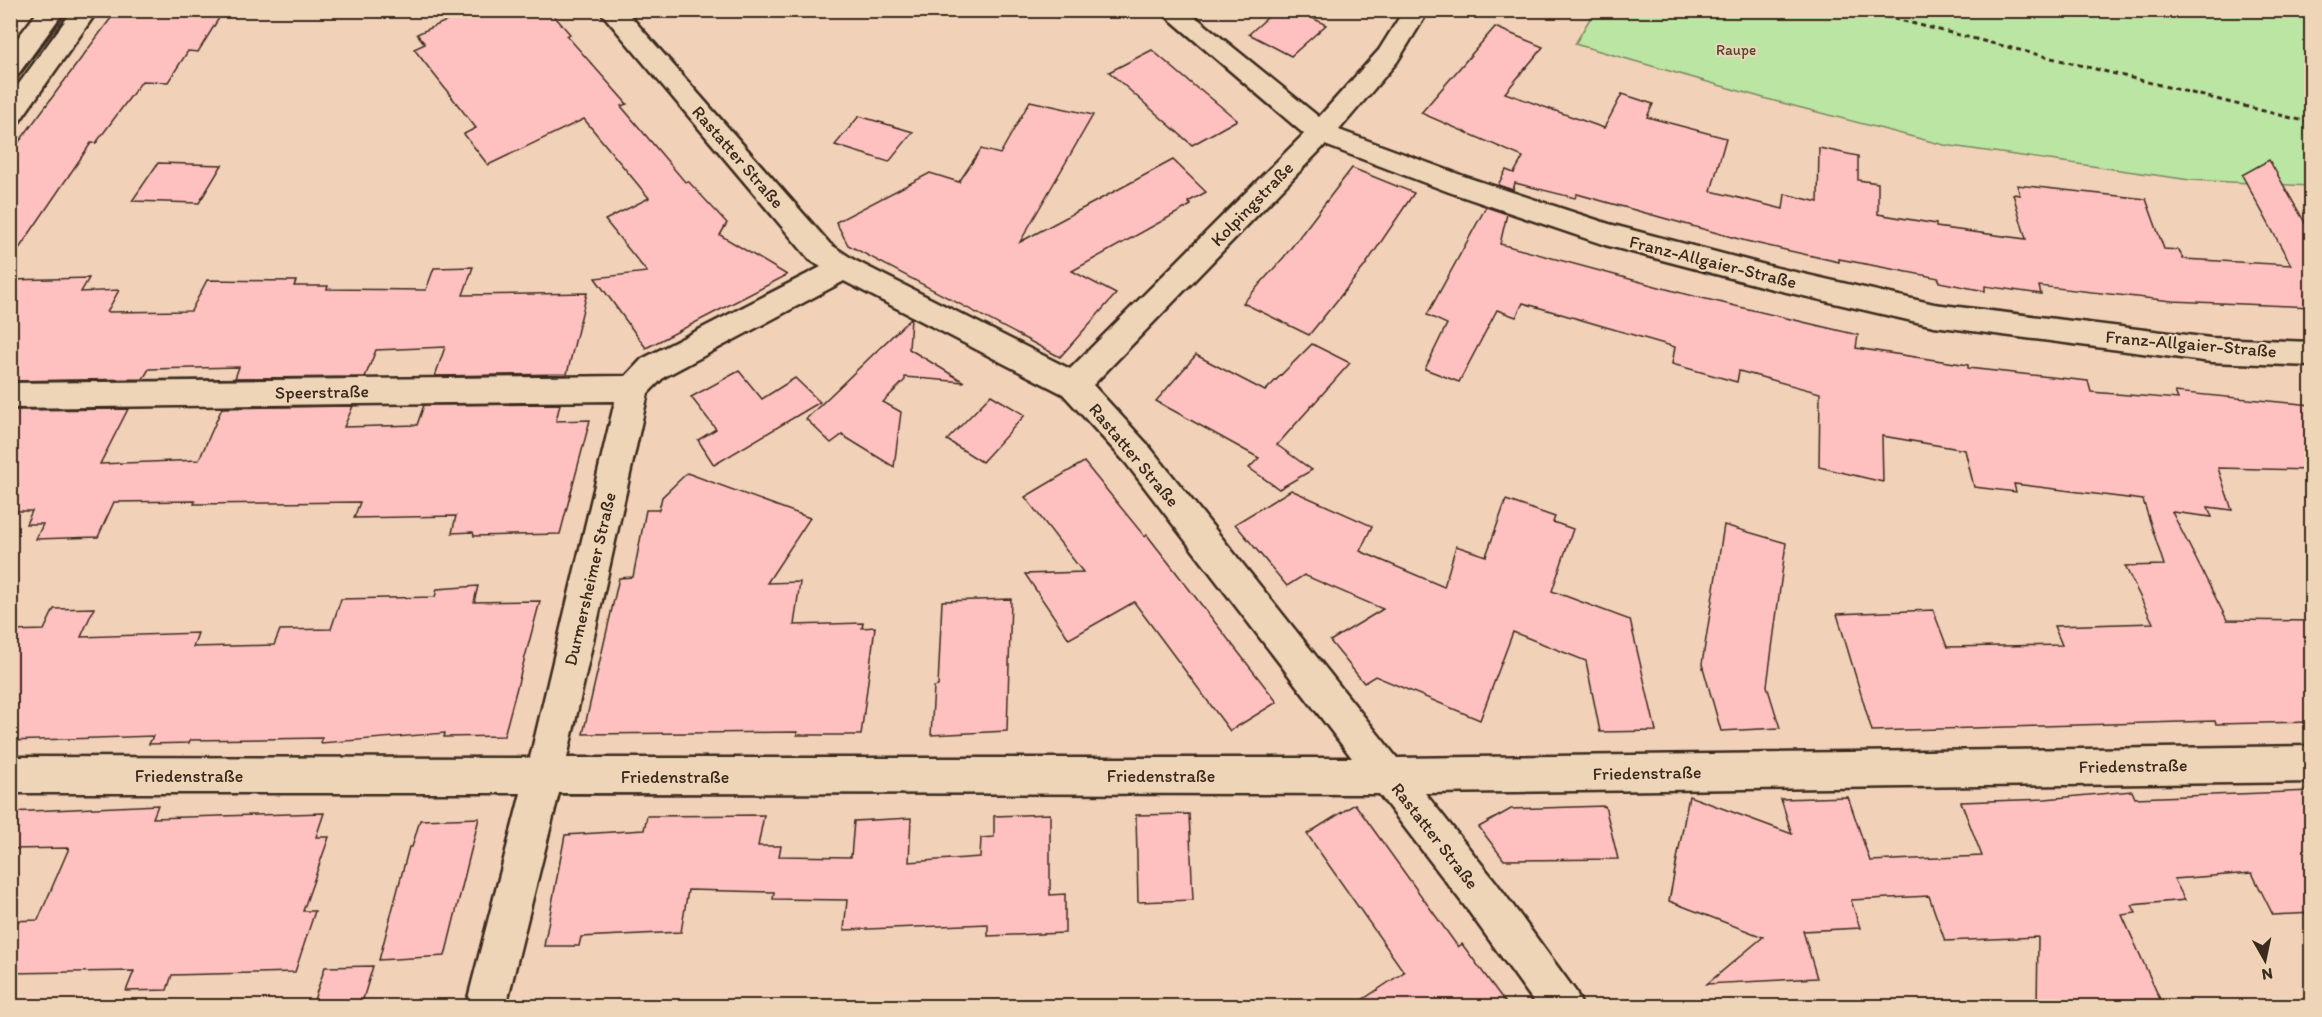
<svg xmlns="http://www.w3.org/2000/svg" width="2322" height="1017" viewBox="0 0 2322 1017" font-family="Itim,sans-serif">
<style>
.green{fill:#bae5a2;stroke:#7a8860;stroke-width:1.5}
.building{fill:#fec1bf;stroke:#3b2a1e;stroke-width:1.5}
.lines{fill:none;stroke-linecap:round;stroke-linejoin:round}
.street-casing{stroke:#3b2a1e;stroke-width:5}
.path{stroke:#3b2a1e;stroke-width:3;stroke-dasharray:5 4;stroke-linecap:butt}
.street{fill:#efd5b7;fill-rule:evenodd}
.tram{stroke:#3b2a1e;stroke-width:1.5}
.labels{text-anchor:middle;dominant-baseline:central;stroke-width:4.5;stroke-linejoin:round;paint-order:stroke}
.far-park-label{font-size:15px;fill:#4e4632;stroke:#efd5b7}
.street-label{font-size:18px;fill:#3b2a1e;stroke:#efd5b7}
</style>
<rect width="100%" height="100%" fill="#f2d1b9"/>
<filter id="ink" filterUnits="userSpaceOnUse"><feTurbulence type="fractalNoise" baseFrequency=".0167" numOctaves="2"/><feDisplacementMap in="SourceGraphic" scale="12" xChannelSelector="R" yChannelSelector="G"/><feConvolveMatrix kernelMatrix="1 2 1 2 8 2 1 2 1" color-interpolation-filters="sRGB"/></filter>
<g filter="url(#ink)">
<polygon class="green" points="1595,10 2311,11 2311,186 2190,180 1944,145 1767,99 1575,44"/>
<g class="building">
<polygon points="117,10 224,10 198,52 188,51 168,82 142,81 96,143 91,143 10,262 10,154"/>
<polygon points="471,10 549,10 570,34 567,36 627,104 621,106 685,182 688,181 727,223 720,235 787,275 646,348 595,278 647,272 605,220 649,198 584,119 488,165 464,134 476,128 414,49 425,44 417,34"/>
<polygon points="1276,10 1297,10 1326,25 1291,56 1249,34"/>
<polygon points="1495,27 1543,47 1505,93 1604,128 1622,94 1653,104 1647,117 1726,138 1711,191 1783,209 1785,194 1818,202 1819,148 1858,156 1858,180 1878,183 1878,214 1936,224 1936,227 2026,239 2013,194 2020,195 2017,185 2146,199 2164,249 2179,250 2183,259 2291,265 2242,175 2269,160 2312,235 2312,307 2172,301 2039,286 2041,294 1985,286 1985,291 1939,282 1939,278 1839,259 1839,262 1746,241 1577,194 1575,198 1515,183 1513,190 1498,185 1506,170 1514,173 1523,157 1421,113"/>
<polygon points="1152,50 1199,90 1200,89 1237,120 1192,145 1109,72"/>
<polygon points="1030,101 1093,115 1020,242 1173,160 1206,192 1188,202 1191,205 1072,271 1116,294 1060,357 848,245 836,222 930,173 959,182 981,149 1000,154"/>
<polygon points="859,116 913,132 889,162 835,145"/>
<polygon points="158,163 222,165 199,203 132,201"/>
<polygon points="1352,168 1414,193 1364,267 1309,335 1243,303 1284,257"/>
<polygon points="1486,207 1507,214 1500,244 1685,294 1858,335 1856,348 1968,365 1968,368 2088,381 2091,392 2178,399 2175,392 2312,405 2312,470 2218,468 2232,510 2208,507 2212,517 2172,512 2227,620 2312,621 2312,722 2216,724 2215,721 1872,731 1837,614 1933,610 1947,647 2062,645 2054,626 2153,623 2125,566 2164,565 2143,500 2014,484 2016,492 1974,487 1965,450 1882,436 1883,482 1819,467 1820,393 1739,371 1737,382 1672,364 1675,347 1523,303 1516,317 1497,310 1459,382 1425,369 1447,324 1427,315"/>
<polygon points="473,267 463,295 587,293 567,374 435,376 445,347 376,350 365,377 235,378 239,367 149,369 143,379 10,381 10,280 89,278 81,292 119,290 107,312 191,311 207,280 296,281 294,286 328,286 327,289 426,290 434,268"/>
<polygon points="911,318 909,349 964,382 905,377 905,380 883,402 901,412 894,467 842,435 831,443 806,419"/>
<polygon points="1312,344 1350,363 1277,445 1312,470 1279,489 1249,468 1259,458 1156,401 1196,355 1265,391"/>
<polygon points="739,371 762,399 795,378 820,402 714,465 698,440 716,429 691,397"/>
<polygon points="991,395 1025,415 982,462 947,440"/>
<polygon points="560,404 556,421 590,420 560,534 474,536 473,532 452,533 456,516 354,518 360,502 194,504 195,501 114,502 98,537 36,539 43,524 26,524 32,511 10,511 10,410 128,409 100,464 199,460 222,408 353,406 344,427 417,425 424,405"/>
<polygon points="1084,462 1145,537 1147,535 1277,702 1230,731 1134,602 1069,639 1025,574 1083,572 1025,497"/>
<polygon points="687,473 810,518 767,583 800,582 794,625 863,623 862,628 875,627 861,735 797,735 797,732 583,734 619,578 633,577 646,510 659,510 662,497"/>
<polygon points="1291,490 1372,526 1360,551 1444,587 1456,546 1486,556 1506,500 1555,517 1553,522 1573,529 1552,591 1630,620 1656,731 1600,732 1586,661 1513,632 1480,720 1375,676 1364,683 1330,641 1383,609 1304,575 1287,586 1235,524"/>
<polygon points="1724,525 1786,543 1767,686 1780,728 1721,731 1702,664"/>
<polygon points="478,586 474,602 540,601 504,736 444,737 445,733 321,743 322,738 190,740 189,743 149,744 153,736 10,741 10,631 44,630 54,609 94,608 81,637 198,633 193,647 274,645 280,630 331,629 341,599 435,597 437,589"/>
<polygon points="1011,599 1007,731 931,735 934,687 938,686 942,601"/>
<polygon points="2132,791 2135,798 2312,791 2312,913 2273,915 2252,873 2174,879 2185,900 2132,905 2136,913 2122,915 2163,1006 2037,1006 2038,937 1945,941 1929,896 1851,900 1860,928 1803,931 1817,978 1707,984 1763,937 1669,901 1689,796 1792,834 1781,799 1848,797 1870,861 1982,856 1961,802 2045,799"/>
<polygon points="1355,804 1458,947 1462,944 1508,1006 1353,1006 1404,972 1307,834"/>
<polygon points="158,805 153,818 324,813 316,837 329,837 303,911 315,911 295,972 172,975 167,990 126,991 134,971 10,973 10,921 38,920 69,848 10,849 10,812"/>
<polygon points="1605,806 1618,859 1504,860 1479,827 1511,809"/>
<polygon points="1050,814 1050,895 1065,894 1065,933 988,936 988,924 844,930 847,900 773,899 774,892 688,890 681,932 581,937 579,946 544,946 565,835 644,830 647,816 764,815 758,846 781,846 779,856 851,857 854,821 911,818 909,862 980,857 981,838 994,837 994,816"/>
<polygon points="1189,814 1193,900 1138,902 1136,815"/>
<polygon points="479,818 445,956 379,960 409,847 412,847 420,820"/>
<polygon points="373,966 361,1006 312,1006 325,967"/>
</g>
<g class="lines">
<defs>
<g id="street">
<polygon points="39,10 65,10 19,73 10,75 10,48"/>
<polygon points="73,10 98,10 19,122 10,125 10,96"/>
<path d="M599 10H625L830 244 854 260 1070 369 1304 134 1159 10H1187L1319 117 1379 50 1404 10H1429L1397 62 1339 130 1469 178 1609 224 1769 266 1934 304 2211 338 2312 342V366L2211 362 1934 326 1769 288 1605 245 1449 192 1325 145 1093 385 1148 445 1397 758 2312 746V782L1425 793 1495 881 1576 992 1582 1006H1537L1467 909 1379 794 559 793 506 1006H466L521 793H10V757L530 758 615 401 10 408V383L626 376 642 359 821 267 810 260ZM844 281 1063 394 1126 463 1352 758H567L648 393 664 377Z"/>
</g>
</defs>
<use href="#street" class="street-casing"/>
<polyline class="path" points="1859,10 2312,123"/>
<use href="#street" class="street"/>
<polyline class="tram" points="10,89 69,10"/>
</g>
</g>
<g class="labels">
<g class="far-park-label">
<text x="1736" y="50">Raupe</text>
</g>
<g class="street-label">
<text transform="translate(738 157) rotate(49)">Rastatter Straße</text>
<text transform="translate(1252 204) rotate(-46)">Kolpingstraße</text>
<text transform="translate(1713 262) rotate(14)">Franz-Allgaier-Straße</text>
<text transform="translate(2191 344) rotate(5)">Franz-Allgaier-Straße</text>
<text transform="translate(322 392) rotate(-1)">Speerstraße</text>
<text transform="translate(1134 455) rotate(50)">Rastatter Straße</text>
<text transform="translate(590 579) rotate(-77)">Durmersheimer Straße</text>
<text transform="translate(2133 766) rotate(-1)">Friedenstraße</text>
<text transform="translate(1647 773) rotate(-1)">Friedenstraße</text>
<text x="189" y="776">Friedenstraße</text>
<text x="1161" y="776">Friedenstraße</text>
<text x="675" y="777">Friedenstraße</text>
<text transform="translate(1435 836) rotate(52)">Rastatter Straße</text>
</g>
</g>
<rect width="2322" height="1017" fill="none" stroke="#efd5b7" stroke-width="36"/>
<rect x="18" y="18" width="2286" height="981" fill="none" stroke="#3b2a1e" stroke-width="2" filter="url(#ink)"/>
<g transform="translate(2265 960) rotate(171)" stroke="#efd5b7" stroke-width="4.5" paint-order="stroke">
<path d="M0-4.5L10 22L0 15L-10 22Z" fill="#3b2a1e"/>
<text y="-9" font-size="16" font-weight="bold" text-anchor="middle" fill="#3b2a1e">N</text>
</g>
</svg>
